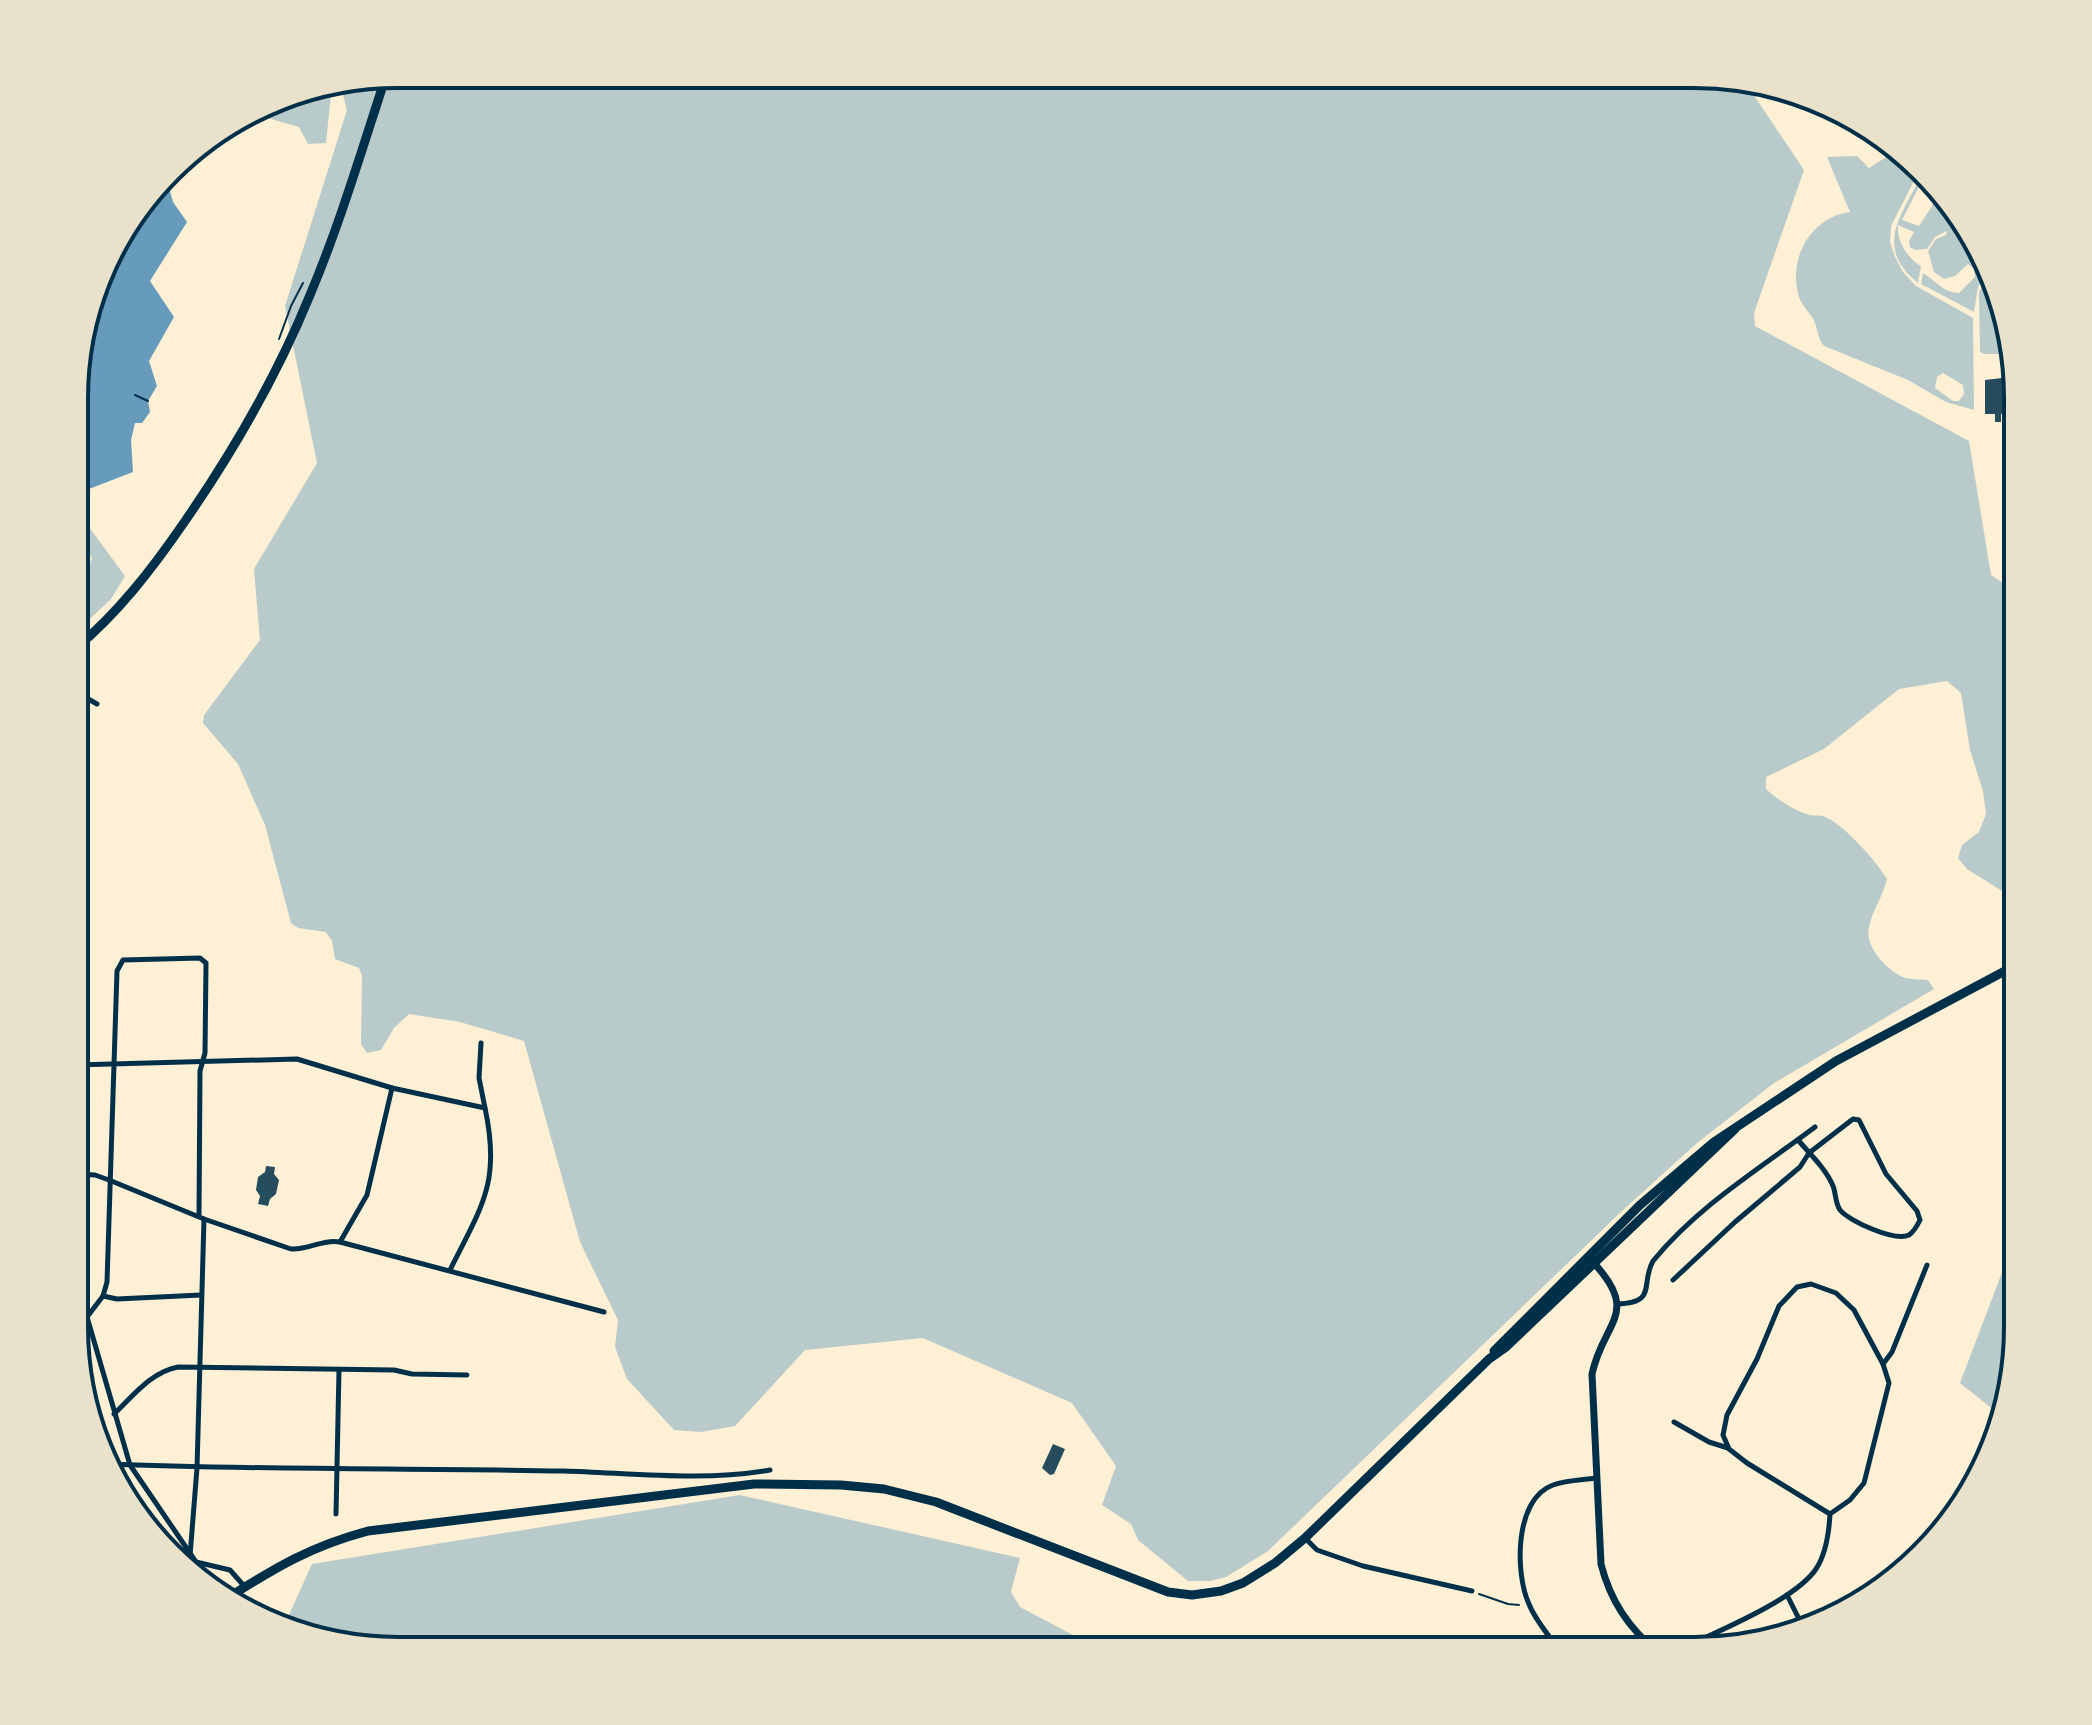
<svg xmlns="http://www.w3.org/2000/svg" width="2092" height="1725" viewBox="0 0 2092 1725" font-family="'DejaVu Sans',sans-serif">
<style>
.green{fill:#b9caca;fill-rule:evenodd}
.water{fill:#669bbc}
.building{fill:#264d5e}
.lines{fill:none;stroke-linecap:round;stroke-linejoin:round}
.path{stroke:#003049;stroke-width:2}
.minor{stroke:#003049;stroke-width:5}
.tertiary{stroke:#003049;stroke-width:7}
.primary{stroke:#003049;stroke-width:9}
.rim{fill:none;stroke:#003049;stroke-width:4}
</style>
<rect width="100%" height="100%" fill="#fdf0d5"/>
<g class="green">
<path d="M398 74 1715 75 1745 82 1804 170 1754 313 1755 326 1969 441 1991 575 2018 593V901L1967 869 1958 858 1962 845 1979 832 1986 814 1983 791 1970 750 1961 693 1947 681 1899 689 1824 749 1766 777V789C1777 799 1794 811 1810 815 1814 816 1818 815 1823 816 1843 823 1876 861 1887 879 1883 896 1872 911 1869 927 1864 945 1886 970 1903 977 1910 980 1920 979 1928 980L1934 989 1774 1083 1697 1143 1622 1211 1268 1551 1226 1577 1210 1581H1188L1138 1540 1131 1524 1102 1505 1116 1466 1072 1403 923 1338 805 1350 735 1426 701 1432 674 1430 627 1379 615 1347 618 1320 580 1242 524 1041 460 1022 409 1014 394 1028 381 1050 367 1053 361 1044 362 976 359 968 335 959 332 941 326 932 298 928 291 923 265 825 238 764 203 723 204 715 260 640 254 569 317 463 285 306 347 110 340 84Z"/>
<polygon points="332,85 326,143 308,144 299,127 257,115 251,116 293,91"/>
<path d="M1888 145 1906 158 1917 175 1891 226 1890 242 1895 257 1903 272 1916 286 1973 318 1974 410 1946 402 1908 380 1824 346C1818 338 1818 332 1815 323 1812 314 1802 307 1799 297 1787 259 1811 217 1850 212L1827 157 1857 156 1869 168 1891 154 1892 150ZM1943 373 1963 385 1964 394 1959 401H1953L1935 388 1937 377Z"/>
<path d="M1926 173 1902 220 1919 226 1940 194 1989 268 1978 287 1974 312 1921 284 1923 273C1936 281 1944 293 1959 293L1975 277 1974 269 1968 264 1955 276 1944 279 1934 272 1928 251 1936 239 1946 235 1947 231 1935 237 1927 249 1915 250 1910 247 1909 241 1914 232 1898 225C1896 240 1908 259 1921 266L1918 283C1873 247 1902 215 1921 176Z"/>
<polygon points="1991,271 1993,273 2009,354 1984,354 1980,352 1979,292"/>
<polygon points="77,526 89,527 125,576 111,599 76,632 76,575 78,572 89,569 92,558 83,543 84,535"/>
<polygon points="2017,1233 2017,1349 2000,1415 1960,1383"/>
<polygon points="740,1495 1020,1558 1011,1592 1020,1607 1103,1651 377,1650 283,1628 312,1564"/>
</g>
<polygon class="water" points="166,177 173,202 187,222 150,281 174,317 149,361 157,386 148,401 150,412 142,423 135,423 131,440 133,472 89,489 77,497 77,355 117,236"/>
<g class="building">
<polygon points="2002,378 2011,380 2011,390 2016,390 2018,408 2011,408 2011,414 2001,414 2001,422 1995,422 1995,414 1985,414 1985,380"/>
<polygon points="2006,420 2018,420 2018,464 2005,464"/>
<polygon points="266,1166 275,1167 274,1174 279,1180 276,1194 270,1199 268,1206 258,1204 260,1196 256,1190 258,1177 265,1172"/>
<polygon points="1053,1444 1065,1449 1054,1474 1050,1475 1042,1468"/>
</g>
<g class="lines">
<g class="path">
<polyline points="279,339 291,306 303,283"/>
<polyline points="135,395 148,401"/>
<polyline points="1479,1594 1508,1604 1519,1605"/>
</g>
<g class="minor">
<polyline points="76,692 97,704"/>
<polyline points="481,1043 479,1078 485,1108"/>
<polyline points="75,1065 297,1059 392,1088"/>
<path d="M75 1174 95 1175 109 1180 204 1219 291 1249C309 1250 322 1239 340 1242L604 1312"/>
<polyline points="199,1215 200,1071 205,1053 206,963 200,958 123,960 117,971 107,1282 103,1296 87,1317 130,1465 196,1562 230,1570 245,1587"/>
<path d="M340 1242 367 1195 392 1088 485 1108C501 1182 482 1206 450 1270"/>
<path d="M1673 1280 1735 1222 1800 1167 1809 1153 1853 1119 1859 1120 1886 1174 1917 1211 1920 1220C1917 1226 1914 1232 1909 1235 1895 1242 1849 1221 1840 1210 1835 1203 1836 1193 1833 1186 1826 1169 1810 1154 1798 1140"/>
<polyline points="103,1296 117,1299 201,1295"/>
<path d="M1617 1304C1658 1303 1640 1284 1653 1261 1698 1206 1759 1169 1815 1127"/>
<polyline points="75,1320 87,1317"/>
<polyline points="1883,1364 1892,1352 1927,1265"/>
<path d="M114 1414C133 1396 151 1372 178 1367L394 1370 412 1374 467 1375"/>
<polyline points="1674,1422 1709,1442 1728,1448"/>
<path d="M106 1464C258 1470 411 1468 564 1471 632 1473 702 1482 770 1470"/>
<polyline points="336,1514 339,1370"/>
<polyline points="1305,1538 1317,1550 1363,1566 1472,1591"/>
<polyline points="190,1556 197,1468 204,1219"/>
<polyline points="1787,1595 1804,1629"/>
<path d="M1687 1646C1721 1630 1796 1599 1816 1569 1826 1554 1829 1532 1830 1514L1850 1500 1864 1483 1889 1383 1883 1364 1854 1310 1836 1293 1811 1284 1797 1287 1779 1306 1757 1359 1727 1415 1723 1435 1729 1449 1747 1463 1830 1514"/>
<path d="M1560 1651C1550 1637 1535 1620 1529 1604 1515 1574 1514 1499 1553 1485 1566 1480 1582 1480 1596 1478"/>
</g>
<path class="tertiary" d="M1592 1261C1642 1314 1603 1321 1592 1374L1601 1564C1610 1600 1628 1628 1657 1651"/>
<g class="primary">
<path d="M76 648C118 613 152 569 183 524 233 452 277 376 310 295 340 224 362 149 386 76"/>
<polyline points="1494,1351 1640,1205 1714,1142 1836,1061 2018,964"/>
<path d="M229 1597C278 1566 312 1546 368 1531L754 1484 841 1485 884 1489 936 1502 1168 1592 1192 1595 1221 1591 1243 1583 1275 1563 1305 1538 1489 1359 1506 1347 1735 1129"/>
</g>
</g>
<path d="M0 0H2092V1725H0ZM398 88H1694A310 310 0 0 1 2004 398V1327A310 310 0 0 1 1694 1637H398A310 310 0 0 1 88 1327V398A310 310 0 0 1 398 88Z" fill="#e9e1ca" fill-rule="evenodd"/>
<path class="rim" d="M398 88H1694A310 310 0 0 1 2004 398V1327A310 310 0 0 1 1694 1637H398A310 310 0 0 1 88 1327V398A310 310 0 0 1 398 88Z"/>
</svg>
